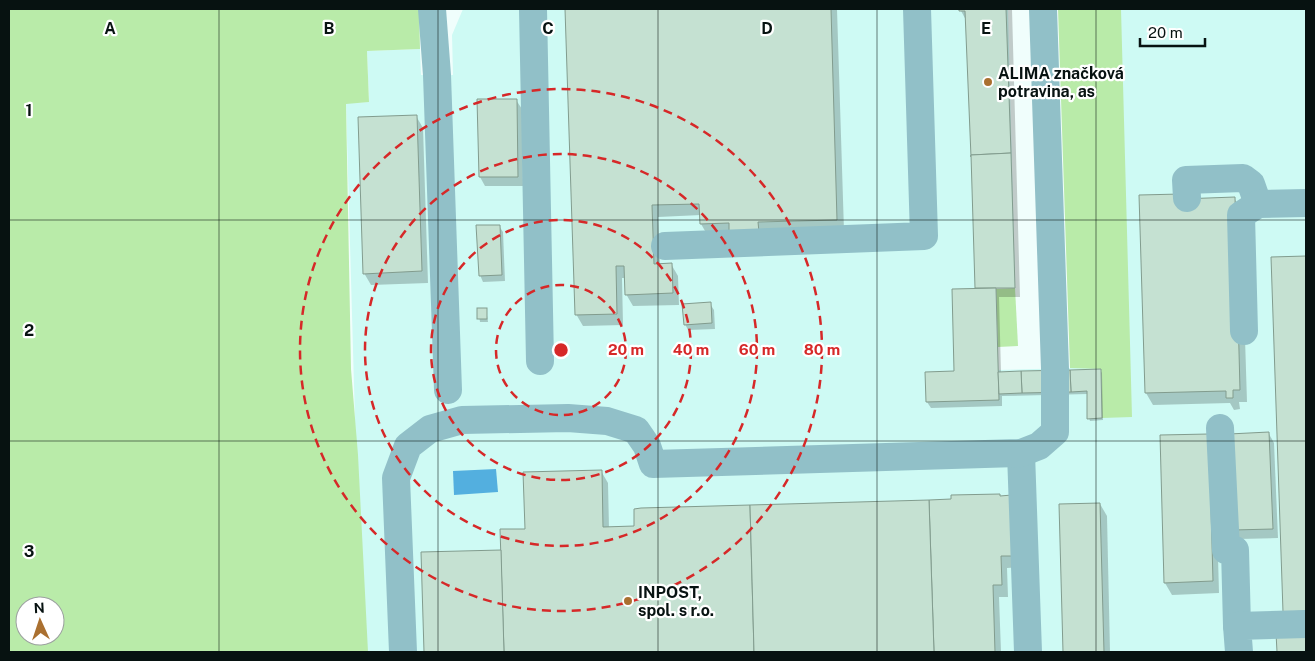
<svg xmlns="http://www.w3.org/2000/svg" width="1315" height="661" viewBox="0 0 1315 661" font-family="'Public Sans',sans-serif">
<style>
.built{fill:#cefaf4}
.green{fill:#b9eba9;fill-rule:evenodd}
.water{fill:#53afdf}
.shadow{fill:#0003}
.building{fill:#c5e1d2;stroke:#829c8e}
.lines{fill:none;stroke-linecap:round;stroke-linejoin:round}
.minor{stroke:#91c0c8;stroke-width:28}
.grid{fill:none;stroke:#071211;stroke-width:1;stroke-opacity:0.55}
.ring{fill:none;stroke:#d62828;stroke-width:2.5;stroke-dasharray:9 6}
.poi-dot{fill:#aa7030;stroke:#fff;stroke-width:2}
.labels{text-anchor:middle;dominant-baseline:central;stroke-width:4.5;stroke-linejoin:round;paint-order:stroke}
.poi-label{font-size:16px;font-weight:bold;fill:#071211;stroke:#fff;text-anchor:start}
.grid-label{font-size:16px;text-anchor:middle;font-weight:bold;fill:#071211;stroke:#fff;stroke-width:4.5;stroke-linejoin:round;paint-order:stroke}
.centre{fill:#d62828;stroke:#fff;stroke-width:2.5}
.ring-label{font-size:15px;text-anchor:middle;font-weight:bold;fill:#d62828;stroke:#fff;stroke-width:4.5;stroke-linejoin:round;paint-order:stroke}
</style>
<rect width="100%" height="100%" fill="#f0fefc"/>
<polygon class="built" points="463,9 1008,9 1015,287 994,288 997,370 1070,368 1119,9 1306,9 1306,652 367,652 356,456 346,103 369,102 367,51 420,49 421,75 453,75 452,35"/>
<g class="green">
<path d="M9 9H419L420 49 367 51 369 102 346 104 351 369 358 455 368 652H9ZM25 606H55V636H25Z"/>
<polygon points="1058,9 1121,9 1132,417 1102,418 1101,369 1070,368"/>
<polygon points="1015,288 1018,346 998,347 996,289"/>
</g>
<polygon class="water" points="496,469 498,492 454,495 453,471"/>
<g class="shadow">
<polygon points="567,9 837,9 844,231 708,236 701,224 701,215 658,217 660,265 671,264 678,276 679,305 633,306 626,294 626,278 622,278 623,325 583,326 576,314"/>
<polygon points="960,9 1012,9 1020,297 999,297 1001,373 1100,370 1102,373 1103,420 1090,421 1089,418 1088,394 1002,396 1002,406 931,408 927,402 956,373 978,290 967,22"/>
<polygon points="516,100 522,109 523,186 485,186 480,177 479,101"/>
<polygon points="416,116 423,128 428,283 371,285 364,273"/>
<polygon points="1140,197 1183,200 1234,198 1241,210 1247,402 1239,402 1240,409 1234,410 1230,403 1153,405 1146,393"/>
<polygon points="499,226 503,232 505,281 483,282 480,275"/>
<polygon points="1306,257 1306,623 1272,258"/>
<polygon points="710,304 714,310 715,329 688,330 685,324"/>
<polygon points="478,309 486,309 488,322 480,322"/>
<polygon points="1269,434 1274,443 1278,538 1239,539 1230,435"/>
<polygon points="1161,437 1215,448 1219,593 1172,595 1165,583"/>
<polygon points="601,471 608,483 609,528 636,527 999,495 1020,567 1007,568 1008,597 999,597 1001,652 426,652 423,553 502,551"/>
<polygon points="1100,504 1107,516 1110,652 1064,652 1060,505"/>
</g>
<g class="building">
<polygon points="565,9 831,9 837,220 758,222 759,232 729,233 729,223 700,224 699,204 652,205 654,264 672,263 673,293 625,295 624,266 616,266 617,314 575,315"/>
<polygon points="959,9 1006,9 1011,153 971,155 971,157 965,11 959,11"/>
<polygon points="477,99 517,99 518,177 479,177"/>
<polygon points="417,115 422,271 363,274 358,117"/>
<polygon points="1011,153 1015,288 975,288 971,155"/>
<polygon points="1181,194 1181,199 1235,197 1240,390 1233,390 1233,398 1226,398 1226,391 1145,393 1139,195"/>
<polygon points="476,225 500,225 502,275 479,276"/>
<polygon points="1306,256 1306,611 1283,612 1271,257"/>
<polygon points="996,288 999,400 926,402 925,372 954,371 952,289"/>
<polygon points="711,302 712,323 684,325 682,304"/>
<rect x="477" y="308" width="10" height="11"/>
<polygon points="1101,369 1102,418 1087,419 1087,391 1071,392 1070,370"/>
<polygon points="1070,370 1071,392 1022,393 1021,371"/>
<polygon points="1021,371 1022,393 999,394 998,372"/>
<polygon points="1269,432 1273,529 1233,530 1229,434"/>
<polygon points="1209,434 1213,581 1164,583 1160,435"/>
<polygon points="602,470 603,527 634,526 634,509 641,508 750,505 754,652 504,652 500,529 525,529 523,472"/>
<polygon points="1000,494 1000,496 1012,495 1014,556 1001,556 1002,585 993,585 995,652 934,652 929,500 951,499 951,495"/>
<polygon points="929,500 934,652 754,652 750,505"/>
<polygon points="1100,503 1104,652 1063,652 1059,504"/>
<polygon points="501,550 504,652 424,652 421,552"/>
<polygon points="1276,633 1306,633 1306,652 1277,652"/>
</g>
<g class="lines">
<g class="minor">
<polyline points="432,9 437,75 448,390"/>
<polyline points="533,9 540,361"/>
<polyline points="1187,198 1186,180 1243,178 1251,184 1258,204"/>
<polyline points="665,246 924,236 917,9"/>
<polyline points="1244,331 1241,215 1258,204 1306,203"/>
<polyline points="1220,428 1226,550 1235,550 1237,626"/>
<polyline points="1021,453 1028,652"/>
<polyline points="403,652 396,478 408,446 430,429 462,420 568,418 607,421 636,430 647,446 653,464 1021,453 1039,446 1055,432 1055,369 1043,9"/>
<polyline points="1239,652 1237,626 1306,624"/>
</g>
</g>
<path class="grid" d="M219 9V652M438 9V652M658 9V652M877 9V652M1096 9V652M9 220H1306M9 441H1306"/>
<g class="ring">
<circle cx="561" cy="350" r="65"/>
<circle cx="561" cy="350" r="130"/>
<circle cx="561" cy="350" r="196"/>
<circle cx="561" cy="350" r="261"/>
</g>
<g class="poi-dot">
<circle cx="988" cy="82" r="5"/>
<circle cx="628" cy="601" r="5"/>
</g>
<g class="labels">
<g class="poi-label">
<text x="998" y="73">ALIMA značková<tspan x="998" dy="18">potravina, as</tspan></text>
<text x="638" y="592">INPOST,<tspan x="638" dy="18">spol. s r.o.</tspan></text>
</g>
</g>
<g class="grid-label">
<text x="110" y="34">A</text>
<text x="329" y="34">B</text>
<text x="548" y="34">C</text>
<text x="767" y="34">D</text>
<text x="986" y="34">E</text>
<text x="29" y="116">1</text>
<text x="29" y="336">2</text>
<text x="29" y="557">3</text>
</g>
<circle cx="561" cy="350" r="8" class="centre"/>
<g class="ring-label">
<text x="626" y="355">20 m</text>
<text x="691" y="355">40 m</text>
<text x="757" y="355">60 m</text>
<text x="822" y="355">80 m</text>
</g>
<rect width="1315" height="661" fill="none" stroke="#071211" stroke-width="20"/>
<g transform="translate(40 621) rotate(357)"><circle r="24" fill="#ffffff" stroke="#9ca0a0"/>
<path d="M0-4L9 19L0 12L-9 19Z" fill="#aa7030"/>
<text y="-8" font-size="14" font-weight="bold" text-anchor="middle" fill="#071211">N</text>
</g>
<path d="M1140 38v8h65v-8" fill="none" stroke="#071211" stroke-width="2.5"/>
<text x="1148" y="38" font-size="15" fill="#071211" stroke="#ffffff" stroke-width="4" paint-order="stroke">20 m</text>
</svg>
